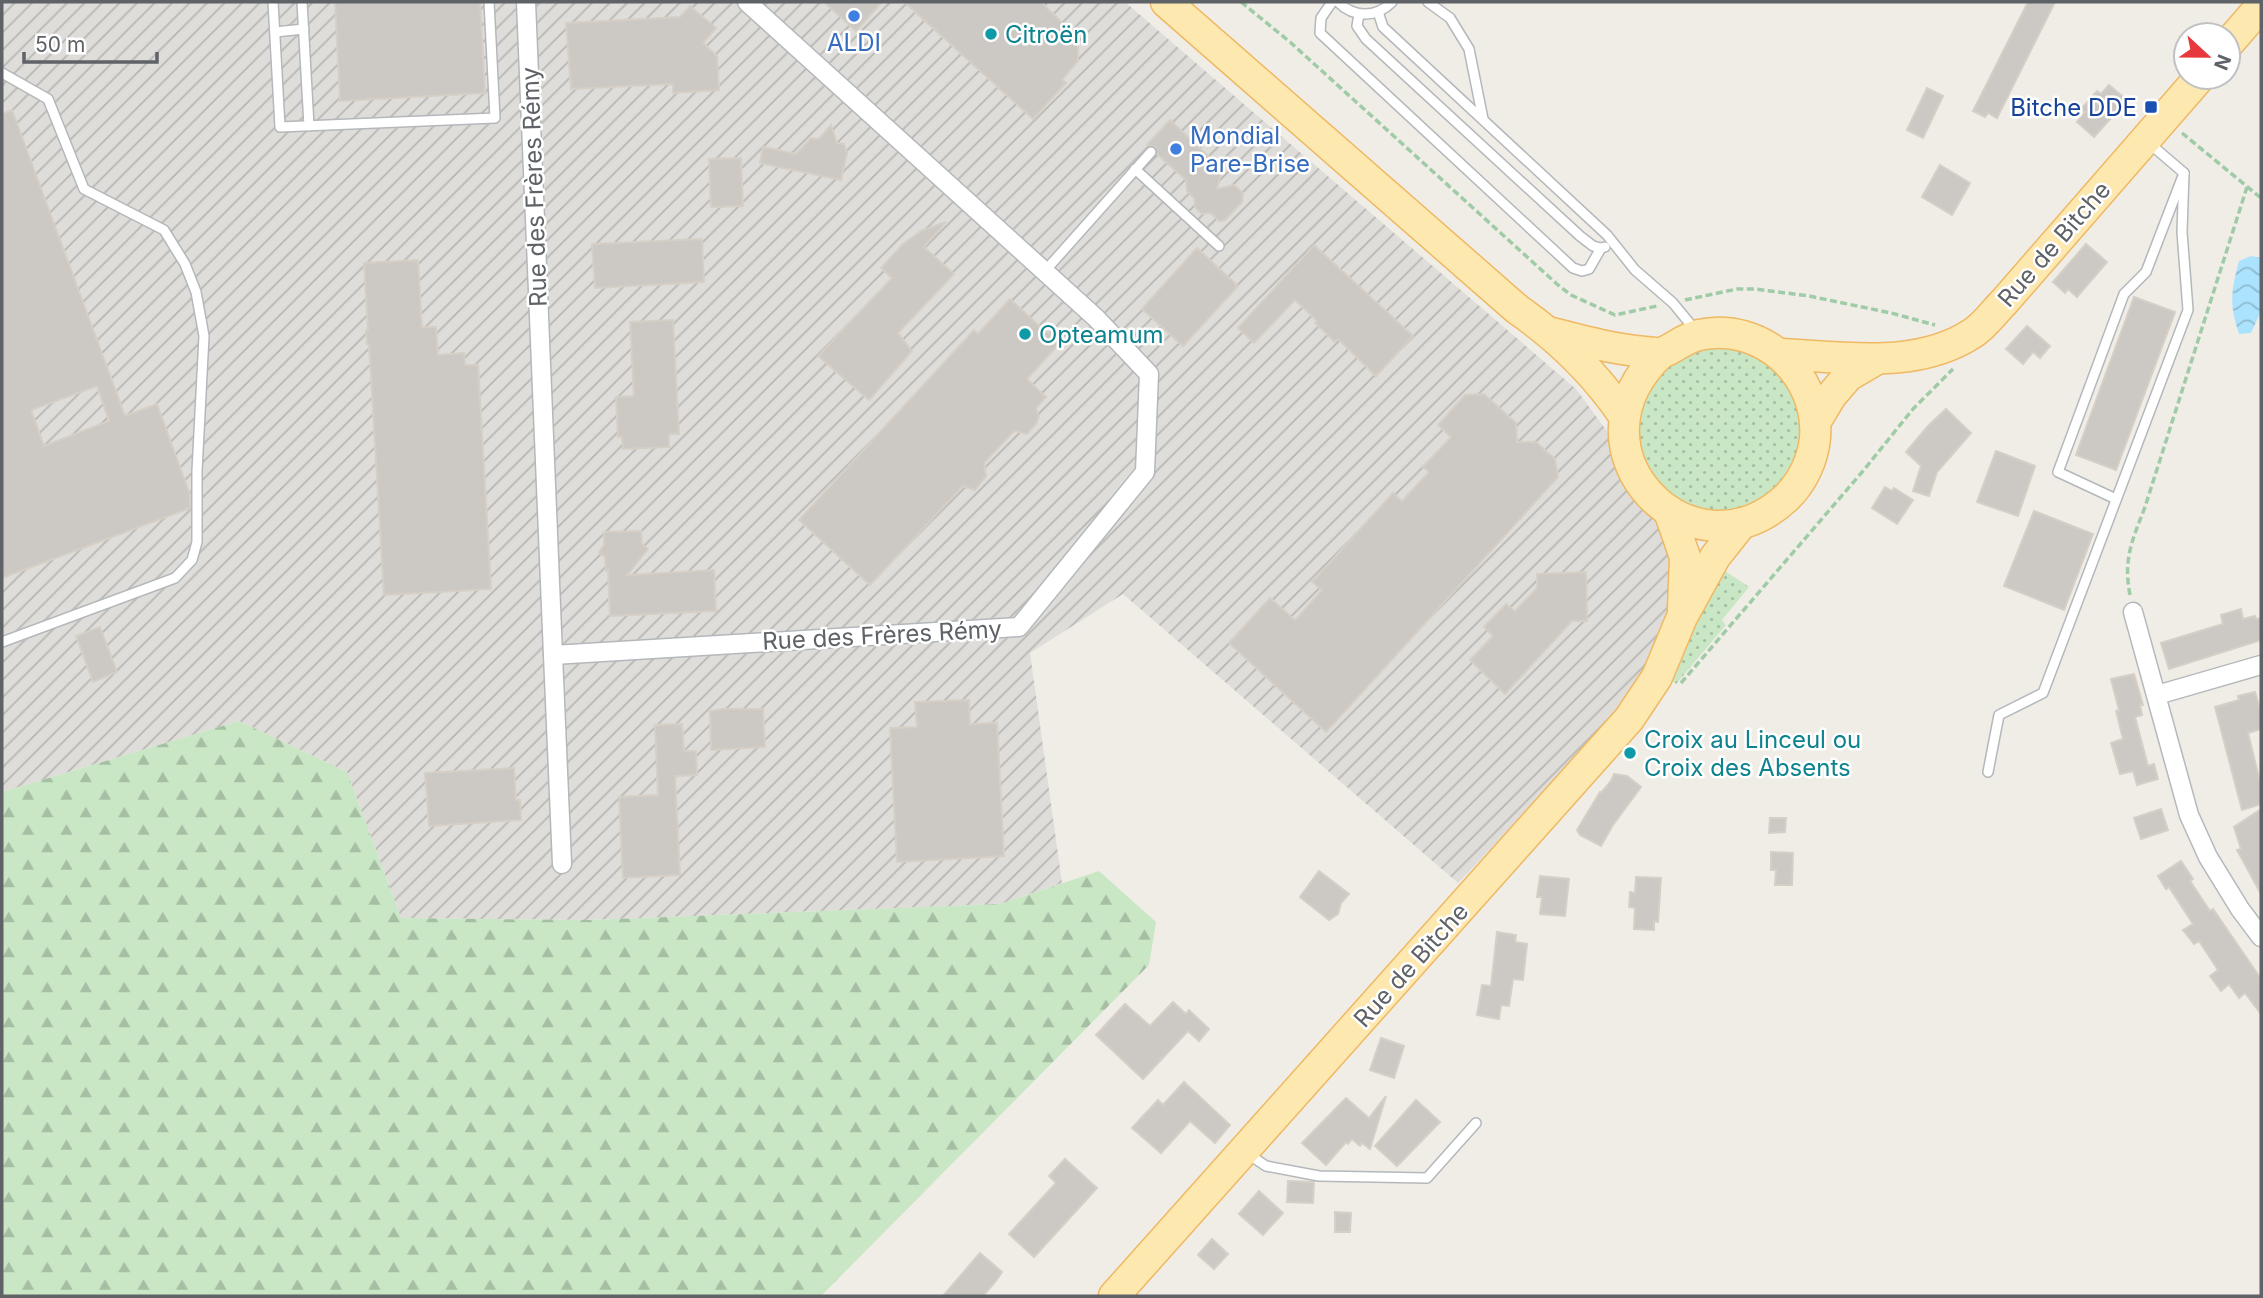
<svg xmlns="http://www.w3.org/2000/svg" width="2263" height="1298" viewBox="0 0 2263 1298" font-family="Inter,sans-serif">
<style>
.industrial{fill:url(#industrial-furrows)}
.grass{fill:url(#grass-dots)}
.forest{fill:url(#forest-firs)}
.water{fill:url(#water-waves)}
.building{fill:#ccc8c4;stroke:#d5cfc6;stroke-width:2;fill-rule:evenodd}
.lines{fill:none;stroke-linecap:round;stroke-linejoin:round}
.service-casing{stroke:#b4b8bb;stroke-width:12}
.minor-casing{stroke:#b4b8bb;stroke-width:21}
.primary-casing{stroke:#efb862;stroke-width:33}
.path{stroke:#9fcba7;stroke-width:3.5;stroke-dasharray:7 3.5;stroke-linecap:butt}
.service{stroke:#fff;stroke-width:9}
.minor{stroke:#fff;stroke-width:18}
.primary{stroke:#fde8b0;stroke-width:30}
.shop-dot{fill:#3f7fe0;stroke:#fff;stroke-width:2.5}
.culture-dot{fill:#0f9aa8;stroke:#fff;stroke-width:2.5}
.transit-dot{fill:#1a4fb4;stroke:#fff;stroke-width:2.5}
.labels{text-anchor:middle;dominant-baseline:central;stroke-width:5;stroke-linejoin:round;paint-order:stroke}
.culture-label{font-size:24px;fill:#0d838f;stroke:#fff;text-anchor:start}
.shop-label{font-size:24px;fill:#366cbe;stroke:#fff}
.transit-label{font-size:24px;fill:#164399;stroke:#fff;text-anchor:end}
.street-label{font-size:24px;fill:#5f6367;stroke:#fff}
</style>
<defs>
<pattern id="industrial-furrows" width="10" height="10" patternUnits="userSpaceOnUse" patternTransform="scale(1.75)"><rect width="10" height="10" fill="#dfddd9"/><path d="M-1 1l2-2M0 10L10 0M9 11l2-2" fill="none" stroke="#b8b7b4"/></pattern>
<pattern id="grass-dots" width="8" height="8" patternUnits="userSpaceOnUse" patternTransform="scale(1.75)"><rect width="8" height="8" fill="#c9e7c5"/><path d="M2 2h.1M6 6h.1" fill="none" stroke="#a6bfa4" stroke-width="1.8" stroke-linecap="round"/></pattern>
<pattern id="forest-firs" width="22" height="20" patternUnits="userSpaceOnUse" patternTransform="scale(1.75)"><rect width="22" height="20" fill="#c9e7c5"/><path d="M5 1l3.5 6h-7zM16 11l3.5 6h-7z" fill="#a6bfa4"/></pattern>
<pattern id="water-waves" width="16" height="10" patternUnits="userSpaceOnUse" patternTransform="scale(1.75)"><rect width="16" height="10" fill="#abe2fd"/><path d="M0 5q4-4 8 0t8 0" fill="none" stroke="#8ebbd1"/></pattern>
</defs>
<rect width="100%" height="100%" fill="#f0ede7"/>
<polygon class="industrial" points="2,2 1125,2 1576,389 1730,599 1458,883 1123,594 1030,653 1062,883 1001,904 589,920 401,918 347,772 239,721 2,792"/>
<g class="grass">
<circle cx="1719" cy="431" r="83"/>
<polygon points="1719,567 1749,587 1722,620 1726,625 1676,684 1673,681"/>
</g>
<polygon class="forest" points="239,721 347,772 401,918 589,920 1000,904 1099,871 1156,922 1149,965 821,1296 2,1296 2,792"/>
<path class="water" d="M2251 256 2261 258V311L2251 333 2239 334C2229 304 2231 291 2239 261Z"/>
<g class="building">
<polygon points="335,2 480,2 485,93 340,101"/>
<polygon points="824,2 882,2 856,31"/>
<polygon points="904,2 1041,2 1076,36 1078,41 1078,61 1062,80 1066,83 1033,119"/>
<polygon points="2028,2 2055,2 1997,118 1988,113 1985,117 1973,111"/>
<polygon points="690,6 716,28 703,43 717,56 719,90 673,93 673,84 571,89 566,23 680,17"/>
<polygon points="2109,85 2127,100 2094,137 2077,122 2085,112 2081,109 2097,91 2101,94"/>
<polygon points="1927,88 1943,96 1923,138 1907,130"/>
<path d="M12 110 125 416 157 404 190 495V508L2 578V114ZM97 386 109 421 44 446 31 410Z"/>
<polygon points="1170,120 1209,157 1206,160 1221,173 1217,189 1234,185 1243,193 1242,202 1225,220 1219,221 1211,213 1202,214 1195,207 1194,198 1187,191 1186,180 1157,154 1156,147 1147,145"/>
<polygon points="831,125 837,143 844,144 847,153 841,180 760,163 763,147 796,154 811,138 819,139"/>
<polygon points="741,158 743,206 711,207 709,159"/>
<polygon points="1940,165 1970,183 1952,215 1922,197"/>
<polygon points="946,222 924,247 954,274 898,333 912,351 869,400 818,356 892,278 881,268 903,244 921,231"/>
<polygon points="702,239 704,282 595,288 592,244"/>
<polygon points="2086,244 2107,262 2077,297 2068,289 2065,293 2053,282"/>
<polygon points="1314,245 1413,336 1376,376 1338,339 1335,342 1315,323 1317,321 1295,300 1254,343 1238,328"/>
<polygon points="1197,248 1238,286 1183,346 1142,309"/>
<polygon points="418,260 422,327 436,327 438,355 464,353 465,365 478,365 491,589 384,595 369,344 367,344 366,330 368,330 364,263"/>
<polygon points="2134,297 2175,312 2116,470 2076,455"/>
<polygon points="1010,299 1046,332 1054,335 1059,344 1027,379 1046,397 1036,408 1039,416 1036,424 1027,434 1014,431 984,463 986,476 975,490 963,486 870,585 799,520 974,330 978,334"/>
<polygon points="673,320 679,434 669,434 669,447 623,449 622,437 618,437 616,397 634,396 630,322"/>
<polygon points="2027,326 2050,346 2040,358 2033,352 2023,364 2006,349"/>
<polygon points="1484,394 1516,423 1517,442 1536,442 1555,459 1558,477 1326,732 1229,643 1270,598 1295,620 1322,590 1312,582 1393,493 1402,501 1429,472 1423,467 1451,437 1438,425 1465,395"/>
<polygon points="1946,409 1971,433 1937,472 1929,496 1913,491 1921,466 1906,452 1928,426"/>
<polygon points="1996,451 2035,466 2018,516 1977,502"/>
<polygon points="1885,487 1892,491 1894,488 1913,500 1897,524 1872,508"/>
<polygon points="2034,511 2093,534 2064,610 2004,586"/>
<polygon points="641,531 642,544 648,549 627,575 714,570 716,611 610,616 608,570 606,571 605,557 599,552 604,545 604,532"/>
<polygon points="1586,572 1587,621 1572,621 1505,694 1470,660 1493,636 1484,627 1506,604 1515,611 1537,588 1537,574"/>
<polygon points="2241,609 2243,619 2255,616 2256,619 2261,618 2261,640 2169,669 2161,643 2223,624 2221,615"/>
<polygon points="100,627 117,672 93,682 76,636"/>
<polygon points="2134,674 2143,705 2140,705 2142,715 2135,717 2148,766 2154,764 2158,779 2137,785 2133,771 2120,774 2111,743 2123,739 2116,711 2119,710 2111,679"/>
<polygon points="2255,692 2261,713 2261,729 2248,733 2261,786 2261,804 2242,810 2215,707 2239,700 2238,696"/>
<polygon points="969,700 970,724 997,723 1004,856 897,862 890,728 917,727 915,702"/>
<polygon points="724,709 763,709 765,747 711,750 710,711"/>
<polygon points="682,724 684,751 696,751 697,775 675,776 680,875 623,878 619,797 658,795 655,725"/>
<polygon points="514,768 516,800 520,800 521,820 429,826 425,773"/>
<polygon points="1614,774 1627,776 1641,787 1613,825 1601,846 1580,835 1577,830 1600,792 1601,793 1611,781"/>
<polygon points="2161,809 2168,830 2141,839 2134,818"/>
<polygon points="2261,809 2261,894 2237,850 2241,849 2234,827"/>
<polygon points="1770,818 1786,818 1785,832 1769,833"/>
<polygon points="1771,852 1793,853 1792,885 1775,885 1776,870 1771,870"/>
<polygon points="2181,861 2193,879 2190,881 2210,911 2213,909 2261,979 2261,1014 2245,993 2239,998 2229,984 2221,991 2210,976 2218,970 2199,941 2194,944 2183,930 2193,924 2169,887 2166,889 2158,876"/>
<polygon points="1319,871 1349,894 1341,903 1338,914 1329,920 1300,897"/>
<polygon points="1540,876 1569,879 1565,916 1540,914 1542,897 1537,897"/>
<polygon points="1636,877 1661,878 1658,922 1654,921 1654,930 1634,929 1635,908 1629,907 1630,892 1635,893"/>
<polygon points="1497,932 1516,935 1515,942 1527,944 1523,980 1513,979 1509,1006 1501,1005 1499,1019 1477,1015 1482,985 1491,986"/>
<polygon points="1173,1002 1186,1014 1189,1010 1209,1029 1199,1041 1188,1031 1143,1079 1096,1035 1125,1004 1150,1026"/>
<polygon points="1381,1038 1404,1046 1394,1078 1370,1070"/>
<polygon points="1184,1082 1230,1125 1215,1143 1190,1121 1161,1153 1132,1128 1158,1100 1163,1105"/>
<polygon points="1386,1096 1370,1149 1362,1143 1360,1146 1352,1139 1348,1144 1346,1142 1326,1165 1302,1143 1346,1098 1369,1118"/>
<polygon points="1416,1100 1440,1122 1397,1166 1375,1146"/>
<polygon points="1065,1159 1097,1188 1034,1257 1009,1234 1056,1183 1049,1176"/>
<polygon points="1288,1181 1314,1182 1313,1203 1287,1202"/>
<polygon points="1259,1191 1283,1213 1263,1235 1239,1214"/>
<polygon points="1335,1212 1351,1213 1350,1232 1335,1232"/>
<polygon points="1212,1239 1228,1254 1214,1269 1198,1255"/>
<polygon points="980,1253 1002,1272 996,1281 983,1296 943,1296"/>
</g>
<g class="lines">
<defs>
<g id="service">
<polyline points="273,2 280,127 495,118 489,2"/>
<polyline points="302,2 309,126"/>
<polyline points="1332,2 1321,18 1320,33 1573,268 1582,271 1589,269 1601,248"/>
<path d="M1338 2C1354 18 1376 18 1392 2"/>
<polyline points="1428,2 1450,18 1469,49 1483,119"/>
<polyline points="1378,12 1383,27 1607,235 1635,270 1673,303 1696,331"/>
<polyline points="1359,14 1357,26 1366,39 1580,236 1593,246 1601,248 1605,247"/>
<polyline points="275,32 304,29"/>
<polyline points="2,73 48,99 84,189 164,230 185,264 196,292 204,336 197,471 197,542 192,560 175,578 2,642"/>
<polyline points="1135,169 1219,246"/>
<polyline points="1045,271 1151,152"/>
<polyline points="2116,499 2058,472 2124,294 2146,272 2184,173 2149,143"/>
<polyline points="1988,772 1999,715 2043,693 2188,310 2182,232 2184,173"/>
<polyline points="1248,1154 1266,1166 1319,1176 1427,1178 1476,1123"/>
</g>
<g id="minor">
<polyline points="526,2 553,655 1019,627 1145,472 1149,374 1096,318 747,2"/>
<polyline points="2133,612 2189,815 2208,857 2240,909 2261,937"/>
<polyline points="553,655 562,864"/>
<polyline points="2157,695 2261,665"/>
</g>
<g id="primary">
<path d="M1166 2 1517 309C1560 339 1595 373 1624 416"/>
<polyline points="2228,44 2261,6"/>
<path d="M1552 333C1583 341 1613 349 1645 352 1650 352 1657 354 1661 353 1672 350 1684 338 1699 335 1762 321 1820 375 1815 438 1813 460 1802 483 1786 498 1692 585 1558 450 1661 353"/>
<path d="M1781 354C1844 357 1917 370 1973 333 1985 325 1994 312 2004 302L2200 77"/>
<polyline points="1816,421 1831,396 1848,376 1877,359"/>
<polyline points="1669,511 1685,557 1683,609"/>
<polyline points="1114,1296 1629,719 1657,677 1682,617 1715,557 1742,523"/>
</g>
</defs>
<use href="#service" class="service-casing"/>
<use href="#minor" class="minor-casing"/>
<use href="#primary" class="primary-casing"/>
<g class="path">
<polyline points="1241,2 1290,42 1558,285 1571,295 1615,315 1657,306"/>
<polyline points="2182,133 2261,198"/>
<polyline points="1685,300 1737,289 1755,289 1809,296 1891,313 1935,325"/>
<path d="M2130 595C2123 559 2132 541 2145 507L2247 187"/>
<polyline points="1681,683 1863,471 1913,409 1953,369"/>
</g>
<use href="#service" class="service"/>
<use href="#minor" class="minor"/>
<use href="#primary" class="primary"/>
</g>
<g class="shop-dot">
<circle cx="854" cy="16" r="7"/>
<circle cx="1176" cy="149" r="7"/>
</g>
<g class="culture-dot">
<circle cx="991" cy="34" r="7"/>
<circle cx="1025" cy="334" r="7"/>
<circle cx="1630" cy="753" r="7"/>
</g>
<rect class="transit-dot" x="2144" y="100" width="14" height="14" rx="3.5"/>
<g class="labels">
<g class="culture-label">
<text x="1005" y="34">Citroën</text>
<text x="1039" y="334">Opteamum</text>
<text x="1644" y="739">Croix au Linceul ou<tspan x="1644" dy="28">Croix des Absents</tspan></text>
</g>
<g class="shop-label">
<text x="854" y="42">ALDI</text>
<text x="1190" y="135" text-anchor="start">Mondial<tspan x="1190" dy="28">Pare-Brise</tspan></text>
</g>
<g class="transit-label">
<text x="2137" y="107">Bitche DDE</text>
</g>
<g class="street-label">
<text transform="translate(534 187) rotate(-92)">Rue des Frères Rémy</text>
<text transform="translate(2054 244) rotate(-49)">Rue de Bitche</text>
<text transform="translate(882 635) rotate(-3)">Rue des Frères Rémy</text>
<text transform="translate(1411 965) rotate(-48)">Rue de Bitche</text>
</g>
</g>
<rect width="2263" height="1298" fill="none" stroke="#5f6367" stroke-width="7"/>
<g transform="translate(2207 56) rotate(112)"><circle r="33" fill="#ffffff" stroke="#bfc1c2" stroke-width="2"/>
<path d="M0-5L12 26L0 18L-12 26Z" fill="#e6383d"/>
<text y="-10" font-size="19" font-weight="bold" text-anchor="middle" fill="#5f6367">N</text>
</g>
<path d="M24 52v10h133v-10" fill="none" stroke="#5f6367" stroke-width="3.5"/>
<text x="35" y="52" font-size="21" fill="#5f6367" stroke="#ffffff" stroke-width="5" paint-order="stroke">50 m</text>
</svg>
